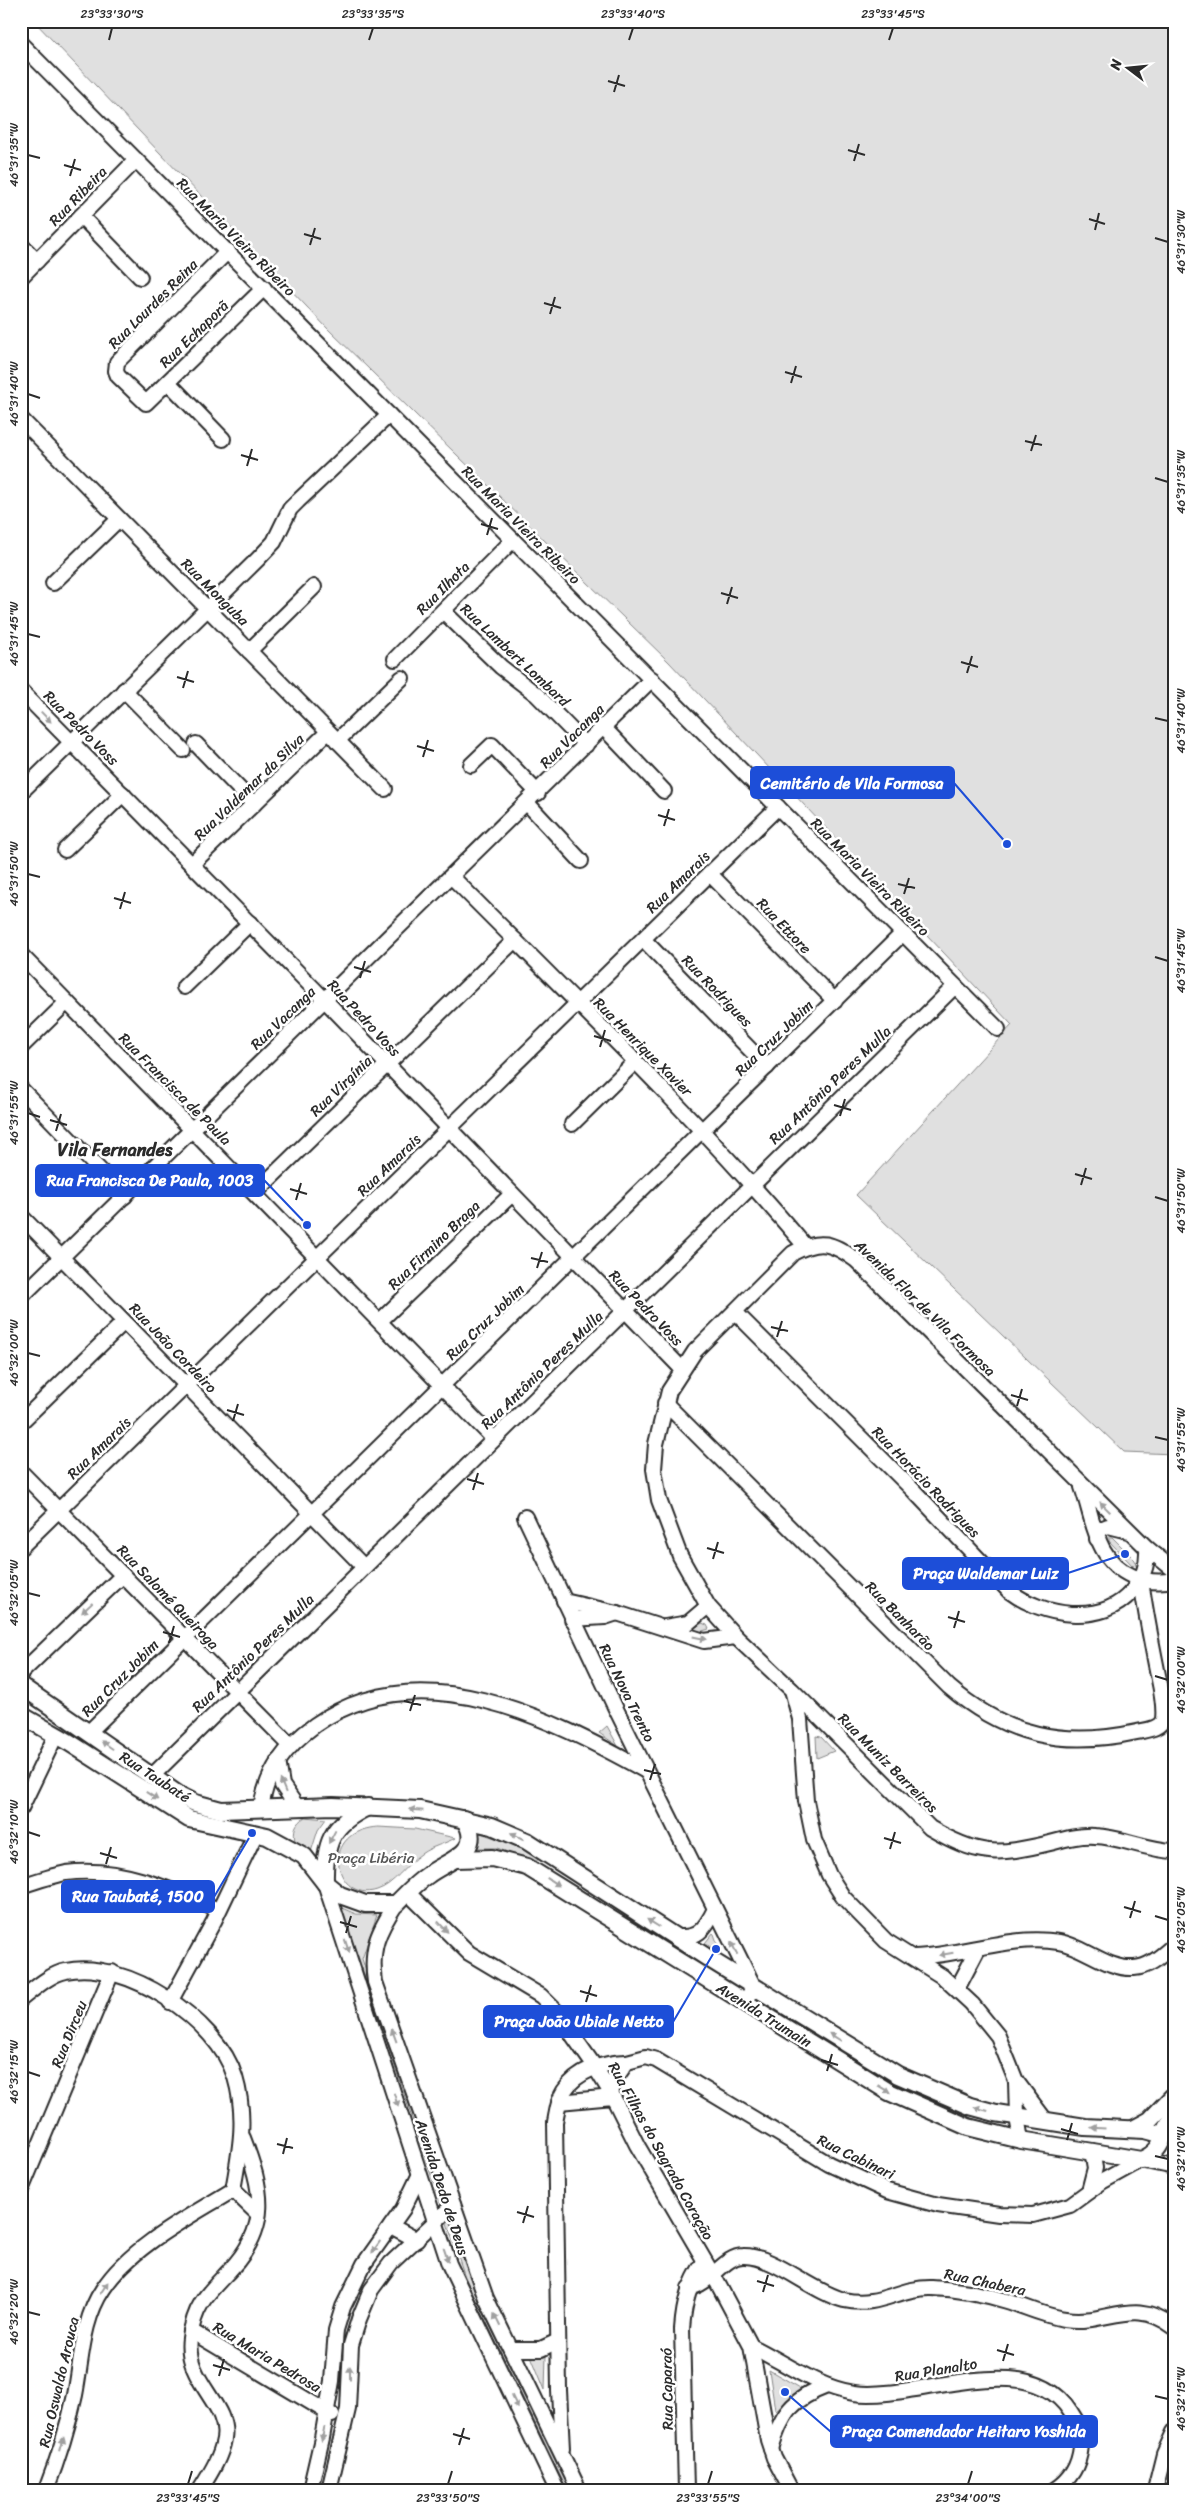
<svg xmlns="http://www.w3.org/2000/svg" width="1195" height="2511" viewBox="0 0 1195 2511" font-family="Sriracha,sans-serif">
<style>
.green{fill:#e0e0e0;stroke:#868686}
.lines{fill:none;stroke-linecap:round;stroke-linejoin:round}
.minor-casing{stroke:#2b2b2b;stroke-width:18}
.major-casing{stroke:#2b2b2b;stroke-width:20}
.minor{stroke:#fff;stroke-width:14}
.major{stroke:#fff;stroke-width:16}
.oneway{fill:#a0a0a0}
.ticks{fill:none;stroke:#2b2b2b;stroke-width:2}
.labels{text-anchor:middle;dominant-baseline:central;stroke-width:5;stroke-linejoin:round;paint-order:stroke}
.street-label{font-size:15px;fill:#2b2b2b;stroke:#fff}
.park-label{font-size:15px;fill:#585858;stroke:#fff}
.quarter-label{font-size:18px;font-weight:bold;fill:#2b2b2b;stroke:#fff}
.leader{fill:none;stroke:#1d4ed8;stroke-width:2}
.callout-dot{fill:#1d4ed8;stroke:#fff;stroke-width:2}
.callout{fill:#1d4ed8;stroke:#1d4ed8;stroke-width:2}
.callout-label{font-size:16px;text-anchor:middle;font-weight:bold;fill:#fff}
.neatline{fill:none;stroke:#2b2b2b;stroke-width:2}
.ticks-label{font-size:12px;text-anchor:middle;fill:#2b2b2b}
</style>
<rect width="100%" height="100%" fill="#fff"/>
<filter id="ink" filterUnits="userSpaceOnUse"><feTurbulence type="fractalNoise" baseFrequency=".02" numOctaves="2"/><feDisplacementMap in="SourceGraphic" scale="10" xChannelSelector="R" yChannelSelector="G"/><feConvolveMatrix kernelMatrix="1 2 1 2 8 2 1 2 1" color-interpolation-filters="sRGB"/></filter>
<g filter="url(#ink)">
<g class="green">
<polygon points="34,21 1174,21 1174,1454 1124,1452 856,1195 1012,1025 669,662 328,329"/>
<polygon points="1109,1537 1112,1537 1135,1560 1136,1565 1133,1566 1109,1541"/>
<polygon points="702,1623 707,1625 709,1629 699,1632 690,1631"/>
<polygon points="607,1726 618,1746 599,1733"/>
<polygon points="816,1736 821,1737 834,1751 817,1758"/>
<path d="M305 1817 326 1819 318 1830 310 1855 295 1841C293 1830 295 1823 305 1817Z"/>
<path d="M378 1827 415 1829 455 1838C445 1844 432 1846 421 1854 406 1864 394 1885 377 1890 336 1904 316 1831 378 1827Z"/>
<polygon points="478,1832 523,1848 538,1858 536,1863 497,1848 477,1848 480,1841"/>
<polygon points="337,1906 356,1914 377,1915 362,1959 419,2132 469,2275 571,2490 567,2490 465,2277 359,1959"/>
<polygon points="713,1933 714,1934 721,1954 705,1943"/>
<polygon points="546,2355 545,2390 531,2356"/>
<polygon points="769,2370 802,2389 776,2411 775,2410"/>
</g>
<g class="lines">
<defs>
<g id="minor">
<polyline points="21,44 998,1029"/>
<polyline points="81,216 140,277"/>
<polyline points="21,245 37,261"/>
<polyline points="228,251 117,362 116,371 118,376 146,403 264,288"/>
<polyline points="21,277 136,160"/>
<polyline points="168,382 223,439"/>
<polyline points="21,419 385,789"/>
<polyline points="53,583 119,519"/>
<polyline points="443,611 501,667 537,695 586,745"/>
<polyline points="249,651 314,587"/>
<polyline points="395,659 513,540"/>
<polyline points="124,690 183,750"/>
<polyline points="21,691 316,991 682,1369"/>
<polyline points="603,727 664,791"/>
<polyline points="337,741 402,678"/>
<polyline points="196,744 254,804"/>
<polyline points="471,765 492,745 538,793"/>
<polyline points="21,792 258,559 274,542 290,509 298,501 389,415"/>
<polyline points="527,803 581,861"/>
<polyline points="65,850 123,794"/>
<polyline points="192,864 328,732"/>
<polyline points="710,874 835,1001"/>
<path d="M452 877C572 998 695 1116 805 1246"/>
<polyline points="643,939 767,1067"/>
<polyline points="21,955 494,1439"/>
<polyline points="184,987 250,923"/>
<polyline points="21,1047 67,1002"/>
<polyline points="21,1089 125,1196"/>
<polyline points="572,1124 635,1062"/>
<polyline points="255,1193 515,940"/>
<polyline points="21,1216 364,1567"/>
<polyline points="21,1297 652,679"/>
<path d="M735 1312 914 1491 1009 1591C1042 1616 1102 1627 1132 1591 1143 1577 1148 1566 1147 1548"/>
<polyline points="380,1321 512,1194"/>
<path d="M665 1403 949 1687C1006 1736 1064 1748 1137 1732 1146 1730 1161 1729 1163 1719 1165 1703 1160 1685 1157 1670 1151 1640 1145 1610 1141 1580"/>
<polyline points="21,1422 124,1322"/>
<polyline points="21,1472 291,1746"/>
<path d="M1082 1487C1094 1520 1095 1560 1132 1576 1146 1582 1159 1583 1174 1580"/>
<polyline points="525,1517 615,1707 754,1987 745,2003"/>
<polyline points="1097,1539 1101,1529 1108,1526 1128,1531"/>
<polyline points="21,1547 778,807"/>
<polyline points="564,1601 617,1613 704,1641 736,1637"/>
<polyline points="572,1619 605,1617 617,1613"/>
<polyline points="665,1627 688,1623 708,1606"/>
<polyline points="21,1673 123,1575"/>
<path d="M793 1691 930 1828C978 1856 996 1856 1050 1843 1065 1839 1079 1835 1095 1836 1122 1837 1146 1850 1174 1851"/>
<polyline points="89,1732 903,933"/>
<polyline points="278,1761 282,1785 297,1807"/>
<polyline points="152,1776 955,986"/>
<polyline points="21,1808 56,1735"/>
<path d="M261 1808C267 1770 285 1747 315 1725 420 1651 550 1718 646 1771"/>
<polyline points="325,1883 449,2264 557,2490"/>
<path d="M21 1886C36 1881 51 1876 66 1873 120 1866 171 1889 218 1910"/>
<polyline points="408,1893 469,1953 541,1996 555,2010 595,2067 611,2093 637,2145 717,2282 751,2346 768,2440 774,2458 791,2490"/>
<path d="M396 1904C378 1932 370 1948 375 1982L486 2298 579 2490"/>
<path d="M673 1936C697 1941 705 1929 715 1909"/>
<path d="M914 1957C962 1956 1010 1934 1059 1942 1084 1946 1108 1970 1134 1968 1150 1967 1162 1955 1174 1945"/>
<polyline points="957,1989 978,1949"/>
<path d="M21 1999C34 1989 50 1974 66 1971 125 1958 218 2020 235 2077 247 2117 240 2150 233 2190 191 2216 131 2246 103 2289 82 2320 82 2359 75 2395 68 2427 58 2459 46 2490"/>
<polyline points="170,2002 214,1921 256,1833"/>
<polyline points="1016,2081 1017,2117 1021,2140"/>
<polyline points="611,2093 615,2079 627,2062 646,2057 656,2060 829,2164 887,2191 938,2205 999,2214 1033,2215 1070,2205 1103,2181 1141,2160 1174,2167"/>
<polyline points="559,2102 613,2097"/>
<path d="M1046 2121 1016 2081 998 2036 972 2004 943 1977 886 1941 843 1897 829 1875 814 1840 806 1801 800 1719 792 1690 736 1637 708 1606 680 1556 659 1500 654 1469 656 1444 669 1391 695 1351 793 1253C820 1238 833 1243 856 1260L1147 1548 1174 1570"/>
<polyline points="21,2190 112,1972"/>
<polyline points="233,2190 258,2214"/>
<polyline points="1089,2191 1095,2168 1092,2151"/>
<polyline points="391,2226 417,2240"/>
<path d="M689 2288C711 2284 724 2256 743 2256 774 2255 812 2292 844 2300 880 2308 899 2287 932 2288 956 2289 984 2294 1007 2301 1026 2307 1045 2316 1065 2319 1106 2326 1134 2295 1174 2327"/>
<polyline points="191,2331 332,2415"/>
<path d="M751 2346C784 2362 816 2387 854 2393 916 2402 1027 2345 1070 2411 1077 2421 1083 2434 1081 2446 1079 2465 1070 2480 1054 2490"/>
<polyline points="511,2349 541,2349 558,2341"/>
<path d="M562 2449 559 2390 555 2122C557 2112 558 2100 564 2091 577 2071 604 2062 627 2062"/>
<path d="M771 2449C781 2414 792 2399 827 2386"/>
<path d="M200 2490C210 2474 221 2457 224 2439 230 2404 184 2382 190 2338 194 2305 208 2293 229 2271 271 2227 263 2190 243 2138"/>
<polyline points="310,2490 322,2438 332,2381 336,2330 343,2307 364,2264 403,2209 419,2176"/>
<polyline points="329,2490 348,2409 351,2345 359,2319 371,2290 391,2263 453,2205"/>
<path d="M686 2490 682 2329C684 2303 689 2284 704 2262"/>
<polyline points="1155,2490 1164,2454 1174,2432"/>
</g>
<g id="major">
<polyline points="21,1686 179,1795 195,1803 221,1810 333,1806 420,1810 492,1826 527,1841 711,1960 898,2075 970,2106 996,2113 1085,2127 1145,2130 1164,2135"/>
<path d="M21 1715 70 1743 189 1819 267 1836 304 1856 325 1883 340 1895 365 1904H396C406 1894 416 1883 428 1875 448 1860 486 1852 464 1819"/>
<path d="M456 1859 492 1858 527 1867 889 2092 968 2127 1021 2140 1141 2160C1165 2151 1161 2134 1174 2115"/>
<path d="M325 1883C324 1844 331 1824 368 1807"/>
<polyline points="1133,2129 1150,2120 1174,2095"/>
</g>
</defs>
<use href="#minor" class="minor-casing"/>
<use href="#major" class="major-casing"/>
<use href="#minor" class="minor"/>
<use href="#major" class="major"/>
</g>
<defs><path id="oneway-solid" d="M-6-.8H1V-3.2L6.5 0L1 3.2V.8H-6Z" transform="scale(1.25)"/></defs>
<g class="oneway">
<use href="#oneway-solid" transform="translate(46 717) rotate(46)"/>
<use href="#oneway-solid" transform="translate(1105 1507) rotate(-135)"/>
<use href="#oneway-solid" transform="translate(87 1608) rotate(137)"/>
<use href="#oneway-solid" transform="translate(700 1638) rotate(11)"/>
<use href="#oneway-solid" transform="translate(107 1745) rotate(-145)"/>
<use href="#oneway-solid" transform="translate(283 1786) rotate(-112)"/>
<use href="#oneway-solid" transform="translate(152 1796) rotate(34)"/>
<use href="#oneway-solid" transform="translate(416 1810) rotate(-175)"/>
<use href="#oneway-solid" transform="translate(517 1836) rotate(-153)"/>
<use href="#oneway-solid" transform="translate(332 1837) rotate(118)"/>
<use href="#oneway-solid" transform="translate(553 1882) rotate(33)"/>
<use href="#oneway-solid" transform="translate(653 1923) rotate(-148)"/>
<use href="#oneway-solid" transform="translate(443 1927) rotate(47)"/>
<use href="#oneway-solid" transform="translate(347 1946) rotate(72)"/>
<use href="#oneway-solid" transform="translate(734 1948) rotate(-117)"/>
<use href="#oneway-solid" transform="translate(946 1954) rotate(170)"/>
<use href="#oneway-solid" transform="translate(394 2035) rotate(-110)"/>
<use href="#oneway-solid" transform="translate(835 2037) rotate(-148)"/>
<use href="#oneway-solid" transform="translate(884 2089) rotate(31)"/>
<use href="#oneway-solid" transform="translate(396 2100) rotate(73)"/>
<use href="#oneway-solid" transform="translate(981 2109) rotate(-165)"/>
<use href="#oneway-solid" transform="translate(1098 2128) rotate(-177)"/>
<use href="#oneway-solid" transform="translate(376 2247) rotate(125)"/>
<use href="#oneway-solid" transform="translate(446 2255) rotate(71)"/>
<use href="#oneway-solid" transform="translate(104 2288) rotate(-57)"/>
<use href="#oneway-solid" transform="translate(497 2320) rotate(-116)"/>
<use href="#oneway-solid" transform="translate(350 2373) rotate(-90)"/>
<use href="#oneway-solid" transform="translate(515 2402) rotate(64)"/>
<use href="#oneway-solid" transform="translate(323 2434) rotate(101)"/>
<use href="#oneway-solid" transform="translate(62 2444) rotate(-75)"/>
</g>
</g>
<path class="ticks" d="M109 40 112 28M369 40 373 28M629 40 633 28M889 40 893 28M608 81 625 86M614 92 619 75M848 150 865 155M28 155 40 158M854 161 859 144M64 165 81 170M70 176 75 159M1089 219 1105 224M1095 230 1099 213M304 234 321 239M1155 238 1168 242M310 245 315 228M544 303 561 308M550 314 555 297M785 372 802 377M791 383 796 366M28 394 40 398M1025 441 1042 445M1031 451 1036 435M241 455 258 460M247 466 252 449M1155 478 1168 482M481 524 498 529M487 535 492 518M721 593 738 598M727 604 732 587M28 634 40 637M961 662 978 667M967 673 972 656M177 677 194 682M183 688 188 671M1155 718 1168 721M417 746 434 751M423 757 428 740M658 815 675 820M664 826 669 809M28 874 40 877M898 884 915 888M904 894 909 878M114 898 131 903M120 909 125 892M1155 957 1168 961M354 967 371 972M360 978 365 961M594 1036 611 1041M600 1047 605 1030M834 1105 851 1110M28 1113 40 1117M840 1116 845 1099M50 1120 67 1125M56 1131 61 1114M1075 1174 1092 1179M1081 1185 1086 1168M290 1189 307 1194M1155 1197 1168 1201M296 1200 301 1183M531 1258 548 1262M537 1268 542 1252M771 1327 788 1331M777 1337 782 1321M28 1353 40 1356M1011 1395 1028 1400M1017 1406 1022 1389M227 1410 244 1415M233 1421 238 1404M1155 1437 1168 1440M467 1479 484 1484M473 1490 478 1473M707 1548 724 1553M713 1559 718 1542M28 1593 40 1596M948 1617 965 1622M954 1628 959 1611M163 1632 180 1637M169 1643 174 1626M1155 1676 1168 1680M404 1701 421 1705M410 1711 415 1695M644 1770 661 1774M650 1780 655 1764M28 1832 40 1836M884 1838 901 1843M890 1849 895 1832M100 1853 117 1858M106 1864 111 1847M1124 1907 1141 1912M1155 1916 1168 1920M1130 1918 1135 1901M340 1922 357 1927M346 1933 351 1916M580 1991 597 1996M586 2002 591 1985M821 2060 838 2065M827 2071 832 2054M28 2072 40 2076M1061 2129 1078 2134M1067 2140 1072 2123M277 2144 293 2148M283 2154 287 2138M1155 2156 1168 2159M517 2212 534 2217M523 2223 528 2206M757 2281 774 2286M763 2292 768 2275M28 2312 40 2315M997 2350 1014 2355M1003 2361 1008 2344M213 2365 230 2370M219 2376 224 2359M1155 2396 1168 2399M453 2434 470 2439M459 2445 464 2428M188 2484 192 2471M448 2484 452 2471M708 2484 712 2471M968 2484 972 2471"/>
<g class="labels">
<g class="street-label">
<text transform="translate(78 196) rotate(-46)">Rua Ribeira</text>
<text transform="translate(236 237) rotate(45)">Rua Maria Vieira Ribeiro</text>
<text transform="translate(153 304) rotate(-45)">Rua Lourdes Reina</text>
<text transform="translate(194 334) rotate(-44)">Rua Echaporã</text>
<text transform="translate(521 525) rotate(45)">Rua Maria Vieira Ribeiro</text>
<text transform="translate(443 588) rotate(-45)">Rua Ilhota</text>
<text transform="translate(215 592) rotate(45)">Rua Monguba</text>
<text transform="translate(515 655) rotate(43)">Rua Lambert Lombard</text>
<text transform="translate(81 728) rotate(45)">Rua Pedro Voss</text>
<text transform="translate(572 736) rotate(-45)">Rua Vacanga</text>
<text transform="translate(249 787) rotate(-44)">Rua Valdemar da Silva</text>
<text transform="translate(870 877) rotate(45)">Rua Maria Vieira Ribeiro</text>
<text transform="translate(678 882) rotate(-44)">Rua Amarais</text>
<text transform="translate(784 926) rotate(46)">Rua Ettore</text>
<text transform="translate(717 991) rotate(46)">Rua Rodrigues</text>
<text transform="translate(283 1018) rotate(-44)">Rua Vacanga</text>
<text transform="translate(364 1018) rotate(47)">Rua Pedro Voss</text>
<text transform="translate(774 1038) rotate(-44)">Rua Cruz Jobim</text>
<text transform="translate(643 1047) rotate(45)">Rua Henrique Xavier</text>
<text transform="translate(830 1085) rotate(-44)">Rua Antônio Peres Mulla</text>
<text transform="translate(341 1086) rotate(-44)">Rua Virgínia</text>
<text transform="translate(175 1089) rotate(45)">Rua Francisca de Paula</text>
<text transform="translate(389 1165) rotate(-44)">Rua Amarais</text>
<text transform="translate(434 1245) rotate(-44)">Rua Firmino Braga</text>
<text transform="translate(646 1308) rotate(46)">Rua Pedro Voss</text>
<text transform="translate(925 1308) rotate(44)">Avenida Flor de Vila Formosa</text>
<text transform="translate(485 1322) rotate(-44)">Rua Cruz Jobim</text>
<text transform="translate(173 1348) rotate(46)">Rua João Cordeiro</text>
<text transform="translate(542 1370) rotate(-44)">Rua Antônio Peres Mulla</text>
<text transform="translate(99 1448) rotate(-44)">Rua Amarais</text>
<text transform="translate(926 1482) rotate(46)">Rua Horácio Rodrigues</text>
<text transform="translate(168 1597) rotate(46)">Rua Salomé Queiroga</text>
<text transform="translate(900 1616) rotate(45)">Rua Banharão</text>
<text transform="translate(253 1653) rotate(-44)">Rua Antônio Peres Mulla</text>
<text transform="translate(120 1678) rotate(-45)">Rua Cruz Jobim</text>
<text transform="translate(627 1693) rotate(64)">Rua Nova Trento</text>
<text transform="translate(888 1763) rotate(45)">Rua Muniz Barreiros</text>
<text transform="translate(155 1777) rotate(33)">Rua Taubaté</text>
<text transform="translate(764 2015) rotate(32)">Avenida Trumain</text>
<text transform="translate(69 2034) rotate(-68)">Rua Dirceu</text>
<text transform="translate(661 2151) rotate(61)">Rua Filhas do Sagrado Coração</text>
<text transform="translate(856 2157) rotate(26)">Rua Cabinari</text>
<text transform="translate(442 2187) rotate(72)">Avenida Dedo de Deus</text>
<text transform="translate(985 2282) rotate(12)">Rua Chabera</text>
<text transform="translate(267 2357) rotate(31)">Rua Maria Pedrosa</text>
<text transform="translate(936 2370) rotate(-9)">Rua Planalto</text>
<text transform="translate(59 2382) rotate(-77)">Rua Oswaldo Arouca</text>
<text transform="translate(667 2389) rotate(-91)">Rua Caparaó</text>
</g>
<g class="park-label">
<text x="371" y="1858">Praça Libéria</text>
</g>
<g class="quarter-label">
<text x="115" y="1150">Vila Fernandes</text>
</g>
</g>
<path class="leader" d="M1007 844L954 783M307 1225L264 1180M1125 1554L1068 1573M252 1833L214 1897M716 1949L673 2022M785 2392L831 2432"/>
<g class="callout-dot">
<circle cx="1007" cy="844" r="5"/>
<circle cx="307" cy="1225" r="5"/>
<circle cx="1125" cy="1554" r="5"/>
<circle cx="252" cy="1833" r="5"/>
<circle cx="716" cy="1949" r="5"/>
<circle cx="785" cy="2392" r="5"/>
</g>
<g class="callout">
<rect x="751" y="767" width="203" height="31" rx="5"/>
<rect x="36" y="1165" width="228" height="31" rx="5"/>
<rect x="903" y="1558" width="165" height="31" rx="5"/>
<rect x="62" y="1881" width="152" height="31" rx="5"/>
<rect x="484" y="2006" width="189" height="31" rx="5"/>
<rect x="831" y="2416" width="266" height="31" rx="5"/>
</g>
<g class="callout-label">
<text x="852" y="789">Cemitério de Vila Formosa</text>
<text x="150" y="1186">Rua Francisca De Paula, 1003</text>
<text x="986" y="1579">Praça Waldemar Luiz</text>
<text x="138" y="1902">Rua Taubaté, 1500</text>
<text x="579" y="2027">Praça João Ubiale Netto</text>
<text x="964" y="2437">Praça Comendador Heitaro Yoshida</text>
</g>
<rect width="1195" height="2511" fill="none" stroke="#fff" stroke-width="55"/>
<g transform="translate(1128 68) rotate(286)" stroke="#ffffff" stroke-width="4" paint-order="stroke">
<path d="M0-4L9 19L0 12L-9 19Z" fill="#2b2b2b"/>
<text y="-8" font-size="14" font-weight="bold" text-anchor="middle" fill="#2b2b2b">N</text>
</g>
<rect x="28" y="28" width="1140" height="2456" class="neatline"/>
<g class="ticks-label">
<text x="112" y="18">23°33'30"S</text>
<text x="373" y="18">23°33'35"S</text>
<text x="633" y="18">23°33'40"S</text>
<text x="893" y="18">23°33'45"S</text>
<text transform="translate(14 155) rotate(-90)" y="4">46°31'35"W</text>
<text transform="translate(1181 242) rotate(-90)" y="4">46°31'30"W</text>
<text transform="translate(14 394) rotate(-90)" y="4">46°31'40"W</text>
<text transform="translate(1181 482) rotate(-90)" y="4">46°31'35"W</text>
<text transform="translate(14 634) rotate(-90)" y="4">46°31'45"W</text>
<text transform="translate(1181 721) rotate(-90)" y="4">46°31'40"W</text>
<text transform="translate(14 874) rotate(-90)" y="4">46°31'50"W</text>
<text transform="translate(1181 961) rotate(-90)" y="4">46°31'45"W</text>
<text transform="translate(14 1113) rotate(-90)" y="4">46°31'55"W</text>
<text transform="translate(1181 1201) rotate(-90)" y="4">46°31'50"W</text>
<text transform="translate(14 1353) rotate(-90)" y="4">46°32'00"W</text>
<text transform="translate(1181 1440) rotate(-90)" y="4">46°31'55"W</text>
<text transform="translate(14 1593) rotate(-90)" y="4">46°32'05"W</text>
<text transform="translate(1181 1680) rotate(-90)" y="4">46°32'00"W</text>
<text transform="translate(14 1832) rotate(-90)" y="4">46°32'10"W</text>
<text transform="translate(1181 1920) rotate(-90)" y="4">46°32'05"W</text>
<text transform="translate(14 2072) rotate(-90)" y="4">46°32'15"W</text>
<text transform="translate(1181 2159) rotate(-90)" y="4">46°32'10"W</text>
<text transform="translate(14 2312) rotate(-90)" y="4">46°32'20"W</text>
<text transform="translate(1181 2399) rotate(-90)" y="4">46°32'15"W</text>
<text x="188" y="2502">23°33'45"S</text>
<text x="448" y="2502">23°33'50"S</text>
<text x="708" y="2502">23°33'55"S</text>
<text x="968" y="2502">23°34'00"S</text>
</g>
</svg>
